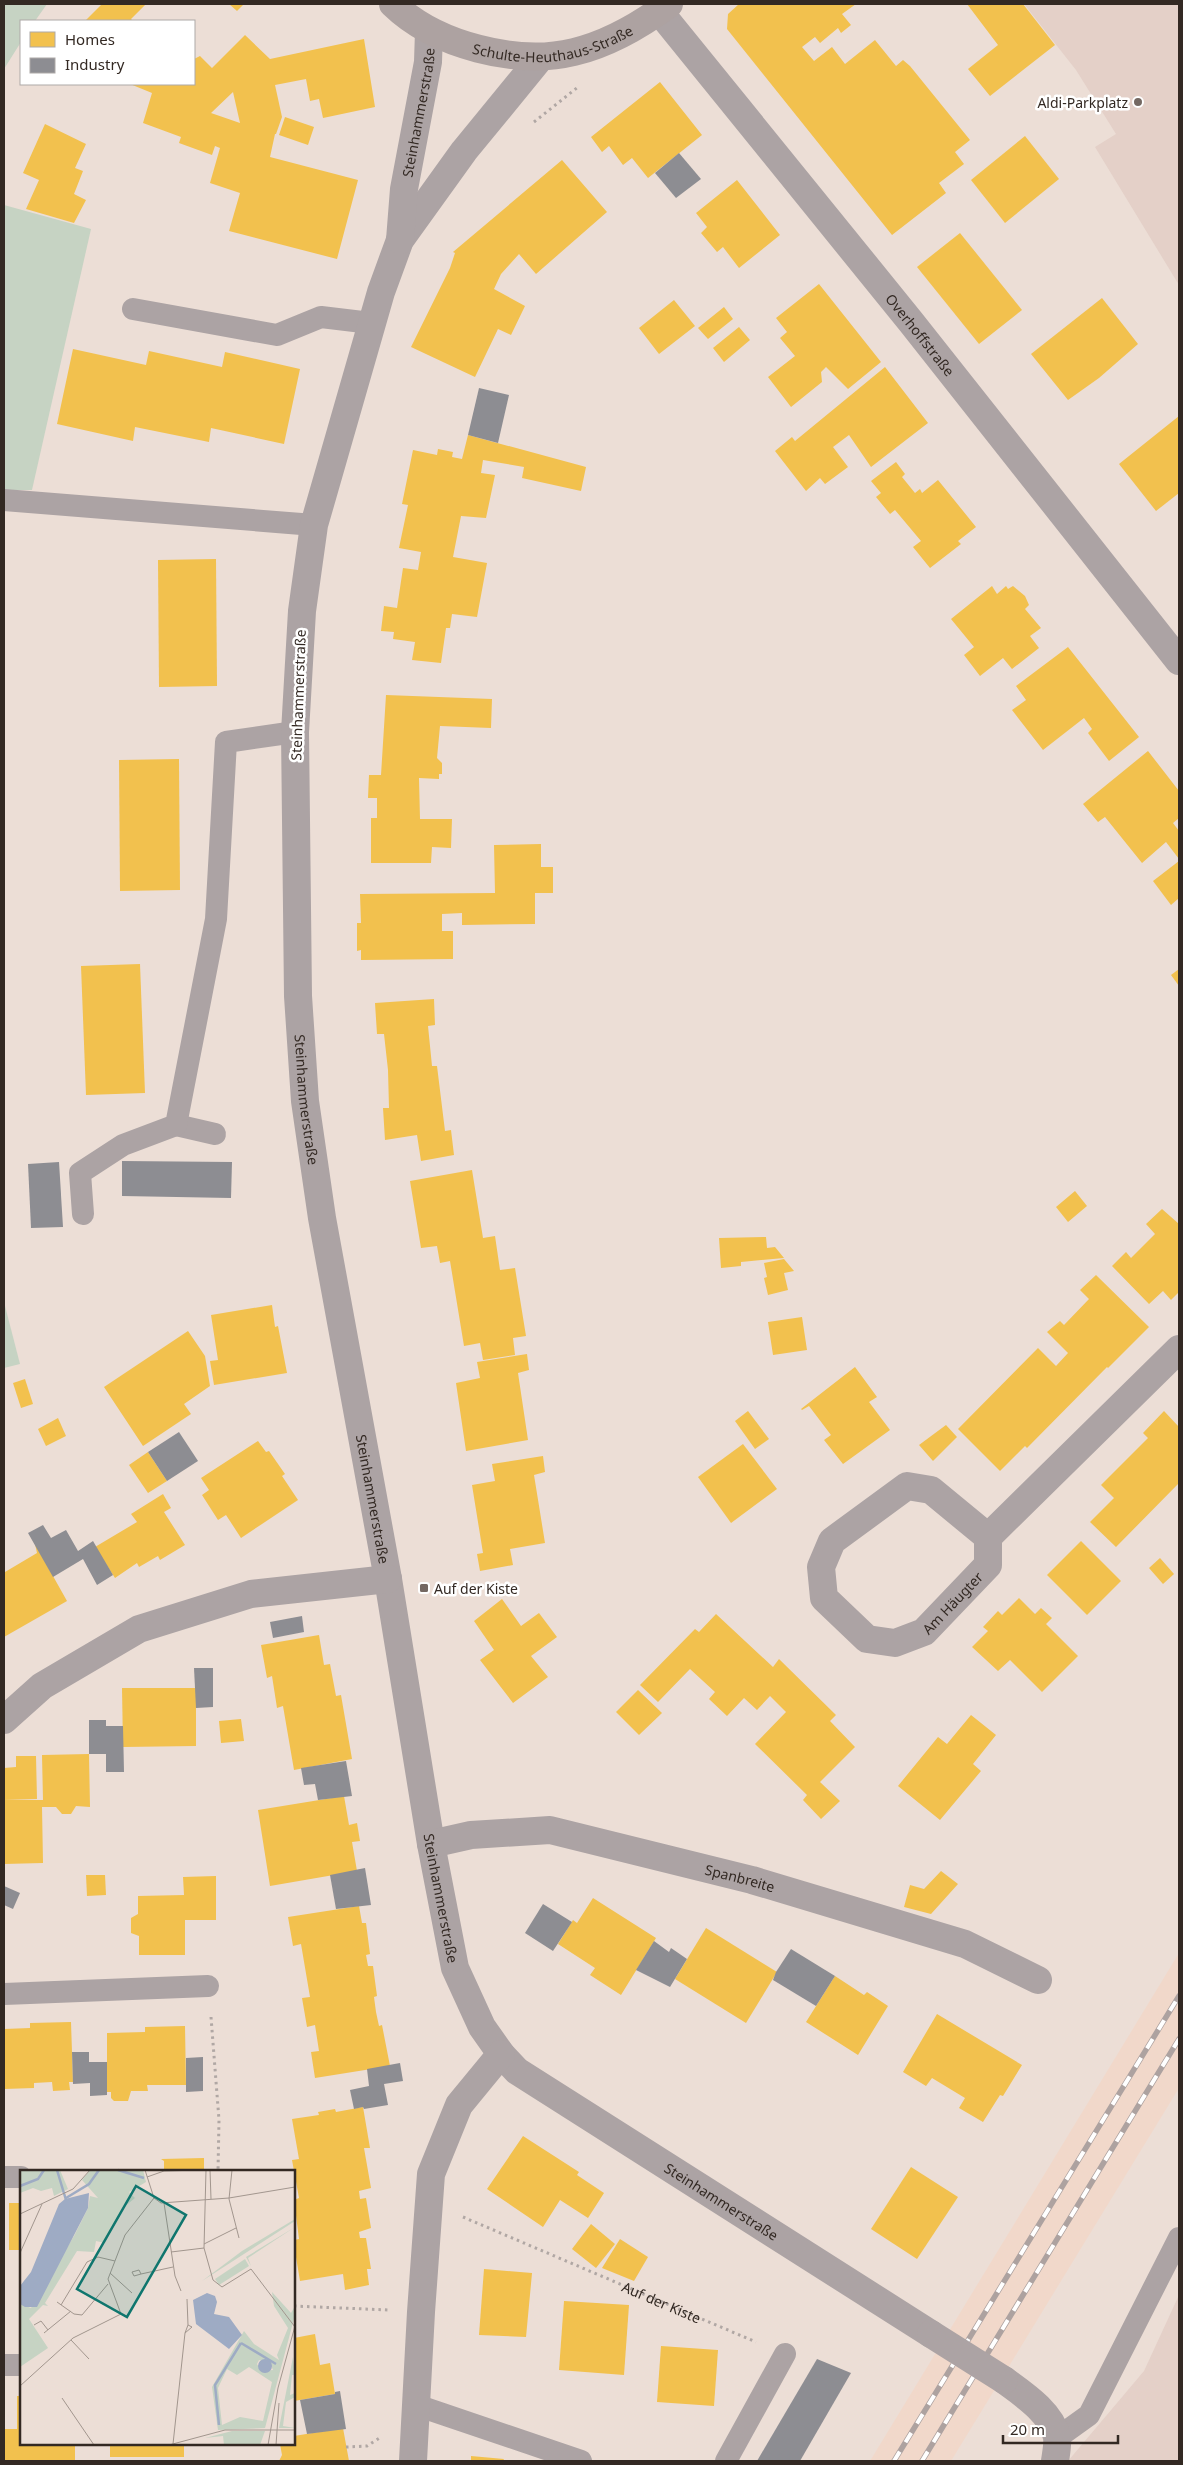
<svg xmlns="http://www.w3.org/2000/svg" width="1183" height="2465" viewBox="0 0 1183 2465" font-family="'Noto Sans',sans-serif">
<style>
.commercial{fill:#e4d0c8}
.built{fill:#f1d8ca}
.green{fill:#c6d3c3}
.homes{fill:#f2c14e;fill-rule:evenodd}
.industry{fill:#8d8d92}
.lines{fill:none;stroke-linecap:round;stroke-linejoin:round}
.path{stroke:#b0a7a4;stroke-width:3;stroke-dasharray:2.5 4;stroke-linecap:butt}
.lane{stroke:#aca3a4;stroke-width:22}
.street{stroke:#aca3a4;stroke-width:28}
.secondary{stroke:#ada2a1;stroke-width:28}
.rail-casing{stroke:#ada2a0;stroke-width:5.5}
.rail{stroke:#fff;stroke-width:4;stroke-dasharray:11;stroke-linecap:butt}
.street-bridge{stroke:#aca3a4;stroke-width:28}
.poi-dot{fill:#746862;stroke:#fff;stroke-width:2}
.labels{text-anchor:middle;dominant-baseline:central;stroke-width:5;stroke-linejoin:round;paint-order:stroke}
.street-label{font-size:14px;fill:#332923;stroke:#fff}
.poi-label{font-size:14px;fill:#332923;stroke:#fff;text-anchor:end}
.inset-river{fill:none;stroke:#9eabc4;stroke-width:2.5}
.inset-road{fill:none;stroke:#a2968e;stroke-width:1}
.view{fill:#0f766e;fill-opacity:0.15;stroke:#0f766e;stroke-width:2.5}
.inset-edge{fill:none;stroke:#332923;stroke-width:2.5}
</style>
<rect width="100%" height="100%" fill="#ecded6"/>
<g class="commercial">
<polygon points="1024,4 1179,4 1179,285 1095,147 1116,134 1076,70"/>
<polygon points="1179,2295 1179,2461 1068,2461 1144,2371"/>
</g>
<polygon class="built" points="1179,1953 1179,2088 951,2461 870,2461"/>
<g class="green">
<polygon points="4,4 47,4 35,21 21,21 21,42 4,69"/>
<polygon points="4,205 91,229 32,490 4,490"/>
<polygon points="4,1302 20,1364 4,1368"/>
</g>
<g class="homes">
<polygon points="102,4 146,4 131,19 133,21 85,21"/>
<polygon points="229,4 244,4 237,11"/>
<polygon points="739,4 856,4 842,14 851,25 841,33 838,28 820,43 815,37 802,47 814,61 832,47 845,64 875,40 896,66 903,60 910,66 970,140 955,152 964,164 939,183 946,193 892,235 727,29 728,14"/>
<polygon points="967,4 1023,4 1055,45 990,96 968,69 998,45"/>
<path d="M245 35 270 59 364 39 375 107 323 118 319 99 310 101 306 79 275 85 282 117 276 134H275L270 157 358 180 337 259 229 231 240 193 210 183 220 148 215 146 212 155 179 143 181 137 143 123 152 93 130 84H194V59L200 56 212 68ZM233 92 240 123 211 113Z"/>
<polygon points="660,82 702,135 648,178 632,158 623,165 609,146 602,152 591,137"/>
<polygon points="285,117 314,127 308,145 279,135"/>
<polygon points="45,124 86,144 75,168 83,171 74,194 86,200 74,223 26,209 39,180 23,173"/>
<polygon points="1025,136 1059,179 1005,223 971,180"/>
<polygon points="562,160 607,212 536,274 519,254 501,274 494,289 525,306 511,335 498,329 475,377 411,347 450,268 455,253 453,252"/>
<polygon points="737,180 780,235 739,268 723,247 717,252 701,233 707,227 696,213"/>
<polygon points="960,233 1022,310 979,344 917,267"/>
<polygon points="819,284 881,362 848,389 826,367 821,372 822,382 791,407 768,377 795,356 780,338 787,332 776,318"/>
<polygon points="1102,298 1138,344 1099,378 1068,400 1031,354"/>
<polygon points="674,300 695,326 659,354 639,328"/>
<polygon points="724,307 733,319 708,339 698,328"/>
<polygon points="739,327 750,340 724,362 713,348"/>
<polygon points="73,349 146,365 149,351 222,367 225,352 300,369 284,444 211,428 209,442 135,427 133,441 57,424"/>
<polygon points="885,367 928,423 871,467 849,435 833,447 848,467 825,484 820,478 806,491 775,451 792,437 795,441"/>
<polygon points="1179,416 1179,493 1156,511 1119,464"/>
<polygon points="468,435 586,467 581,491 522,478 524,467 483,460 481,473 495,475 486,518 461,516 453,557 487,563 477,617 452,614 450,628 446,628 441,663 412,660 415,642 393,639 394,632 381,631 384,606 397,608 403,568 418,570 421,552 399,548 408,505 402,504 413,450 437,455 438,449 453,452 452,457 462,459"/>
<polygon points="896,462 905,474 902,477 915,493 920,489 922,493 938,480 976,527 958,541 961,544 930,568 913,547 921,541 895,510 890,514 876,497 881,493 871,481"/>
<polygon points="216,559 217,686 159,687 158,560"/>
<polygon points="992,586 997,594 1006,586 1008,589 1013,586 1025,596 1029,605 1025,609 1041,628 1030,636 1039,648 1012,669 1003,658 980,676 964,655 974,647 951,619"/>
<polygon points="1068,647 1139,737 1109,761 1088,733 1092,729 1084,718 1043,750 1012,710 1026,700 1016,686"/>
<polygon points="386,695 492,699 491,728 440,726 437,758 442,763 442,774 439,774 439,779 419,778 420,819 452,819 451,848 432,847 431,863 371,863 371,818 377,818 377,798 368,798 369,775 381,775"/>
<polygon points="1148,751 1179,791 1179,818 1173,823 1179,831 1179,859 1166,842 1142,863 1105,817 1098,822 1083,804"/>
<polygon points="179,759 180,890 120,891 119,760"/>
<polygon points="541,844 541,867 553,867 553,893 535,893 535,924 462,925 462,913 442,914 442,931 453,931 453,959 361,960 361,950 357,951 357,923 361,923 360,894 495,893 494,845"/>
<polygon points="1179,861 1179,898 1171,905 1153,881"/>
<polygon points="140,964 145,1093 86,1095 81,966"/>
<polygon points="1179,969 1179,986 1171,975"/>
<polygon points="434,999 435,1025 428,1026 432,1066 437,1066 445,1131 451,1130 454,1155 421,1161 417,1135 385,1140 383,1108 389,1108 388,1070 384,1034 377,1034 375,1003"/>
<polygon points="472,1170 483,1238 495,1236 500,1270 515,1268 526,1336 513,1338 515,1355 483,1360 480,1343 464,1346 450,1261 440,1263 437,1246 421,1248 410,1181"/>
<polygon points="1075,1191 1087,1206 1068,1222 1056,1207"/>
<polygon points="1162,1209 1179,1224 1179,1292 1171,1300 1163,1291 1149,1304 1112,1266 1126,1252 1131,1258 1155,1234 1146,1224"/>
<polygon points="766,1237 767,1248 775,1247 784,1258 741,1262 741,1266 721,1268 719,1238"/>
<polygon points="784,1259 794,1271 784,1273 788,1290 768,1295 764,1278 767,1277 764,1263"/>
<polygon points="1096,1275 1149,1327 1108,1368 1107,1367 1027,1448 1025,1446 1000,1471 958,1429 1038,1348 1056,1366 1068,1353 1047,1332 1060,1321 1064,1325 1089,1299 1080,1290"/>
<polygon points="272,1305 275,1327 278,1326 287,1373 214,1385 210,1361 218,1360 211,1315"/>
<polygon points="802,1317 807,1350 773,1355 768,1322"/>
<polygon points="188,1331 205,1356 210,1386 184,1404 191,1414 143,1446 104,1387"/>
<polygon points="527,1354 529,1370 518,1373 528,1440 466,1451 456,1383 480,1378 477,1362"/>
<polygon points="855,1367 877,1397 869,1402 890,1430 843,1464 824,1440 831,1435 809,1406 802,1410 801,1409"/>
<polygon points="25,1379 33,1404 21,1408 13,1383"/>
<polygon points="748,1411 769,1439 755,1449 735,1421"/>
<polygon points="1164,1411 1179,1427 1179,1483 1116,1547 1090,1522 1114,1498 1101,1485 1148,1438 1143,1433"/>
<polygon points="58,1418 66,1436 46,1446 38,1429"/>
<polygon points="946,1425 957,1437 933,1461 919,1445"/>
<polygon points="258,1441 266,1452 269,1451 285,1474 282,1476 298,1500 241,1538 226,1515 218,1520 202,1495 209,1490 201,1478"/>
<polygon points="743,1444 777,1489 731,1523 698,1477"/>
<polygon points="148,1452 167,1481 148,1493 129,1465"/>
<polygon points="543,1456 545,1472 534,1475 545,1543 510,1549 513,1565 480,1571 477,1554 483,1553 472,1485 495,1481 492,1464"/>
<polygon points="163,1494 171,1508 164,1512 185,1545 160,1560 158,1556 139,1567 137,1563 115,1578 95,1547 137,1522 131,1514"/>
<polygon points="1081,1541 1121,1581 1087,1615 1047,1575"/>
<polygon points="35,1544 67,1601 4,1637 4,1569 5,1572 37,1553"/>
<polygon points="1160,1558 1174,1574 1163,1584 1149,1568"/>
<polygon points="1019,1598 1035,1614 1041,1608 1052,1618 1046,1624 1078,1656 1042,1692 1010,1660 998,1671 972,1647 988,1631 983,1627 998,1611 1002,1615"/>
<polygon points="502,1599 521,1626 539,1613 557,1637 531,1656 548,1677 513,1703 480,1660 494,1650 474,1621"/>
<polygon points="716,1614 773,1667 779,1659 836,1715 830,1721 855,1747 820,1782 840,1801 821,1819 803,1800 807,1795 755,1744 786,1712 770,1696 757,1710 744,1698 727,1716 709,1699 715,1692 690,1669 658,1702 640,1685 695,1629 699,1632"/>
<polygon points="319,1635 324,1665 330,1664 336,1696 341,1695 352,1759 294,1770 283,1706 277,1708 272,1676 267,1678 261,1645"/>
<polygon points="122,1688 196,1688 196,1746 123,1747"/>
<polygon points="638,1690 662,1713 639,1735 616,1712"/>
<polygon points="971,1715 996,1735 973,1764 981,1771 940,1820 898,1786 938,1737 947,1744"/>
<polygon points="241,1719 244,1741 221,1743 219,1721"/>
<polygon points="89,1754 90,1807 76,1806 71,1814 62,1814 56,1807 42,1807 43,1863 4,1864 4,1800 43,1800 42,1755"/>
<polygon points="16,1756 36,1756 37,1799 4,1800 4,1768 16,1767"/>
<polygon points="344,1796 349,1825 357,1823 360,1841 352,1842 357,1871 270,1886 258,1810"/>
<polygon points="941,1871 958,1884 931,1914 904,1907 910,1885 924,1889"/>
<polygon points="86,1875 105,1875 106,1895 87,1896"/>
<polygon points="216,1876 216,1920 185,1920 185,1955 139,1955 139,1936 131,1933 131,1918 138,1914 138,1896 184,1895 183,1877"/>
<polygon points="593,1898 656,1938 621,1995 590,1975 595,1968 558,1944 573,1920 577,1923"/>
<polygon points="359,1906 362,1923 366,1923 370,1954 366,1955 368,1966 373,1966 377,1996 374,1997 376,2012 379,2026 382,2025 390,2066 315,2078 311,2052 319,2051 315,2025 307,2027 302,1998 310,1997 301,1944 293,1946 288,1917"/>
<polygon points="706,1928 777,1972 746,2023 675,1979"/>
<polygon points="835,1976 864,1995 867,1992 888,2006 858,2055 806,2022"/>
<polygon points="937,2014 1022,2065 1003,2096 1000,2095 983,2122 959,2108 965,2098 932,2078 926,2086 903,2072"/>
<polygon points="71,2022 73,2082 69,2082 70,2090 53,2091 52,2082 34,2083 34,2088 4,2089 4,2029 30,2028 30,2023"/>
<polygon points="185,2026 186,2085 147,2085 148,2091 131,2091 128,2101 114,2101 111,2098 111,2092 107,2092 107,2033 145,2032 145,2027"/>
<polygon points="363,2107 370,2148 364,2148 371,2188 359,2191 360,2199 366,2198 371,2228 359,2232 360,2238 366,2238 371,2269 367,2269 369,2285 345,2290 343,2274 300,2281 294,2245 294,2240 299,2239 294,2200 299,2198 292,2160 299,2159 292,2119 319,2115 318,2112 335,2109 336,2112"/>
<polygon points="523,2136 579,2172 577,2175 604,2193 588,2218 560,2200 543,2227 487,2189"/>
<polygon points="204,2158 204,2171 164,2171 164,2161 161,2159"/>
<polygon points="911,2167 958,2197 917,2259 871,2229"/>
<rect x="9" y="2203" width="12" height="47"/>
<polygon points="591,2224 615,2244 596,2268 572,2249"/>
<polygon points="620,2239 648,2257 634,2281 602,2268"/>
<polygon points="484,2269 532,2273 526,2337 479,2335"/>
<polygon points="564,2301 629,2305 624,2375 559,2370"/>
<polygon points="315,2334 320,2365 330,2363 335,2394 294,2401 294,2338"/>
<polygon points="661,2346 718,2350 714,2406 657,2402"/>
<polygon points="17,2396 21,2396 21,2444 75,2444 75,2460 4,2461 4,2429 17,2429"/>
<polygon points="343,2428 349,2461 279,2461 282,2455 280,2444 294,2444 294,2436"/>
<rect x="110" y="2444" width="74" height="13"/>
<polygon points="471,2456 504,2459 503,2461 471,2461"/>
</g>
<g class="industry">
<polygon points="679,153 701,179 676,198 655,173"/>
<polygon points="479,388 509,395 498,443 468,435"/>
<polygon points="122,1161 232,1162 231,1198 122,1196"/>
<polygon points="59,1162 63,1227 31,1228 28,1164"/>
<polygon points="179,1432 198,1461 167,1481 148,1452"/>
<polygon points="43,1525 51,1538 66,1530 78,1551 93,1541 113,1575 97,1585 83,1559 53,1577 28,1533"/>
<polygon points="302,1616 304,1632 273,1638 270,1622"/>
<polygon points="194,1668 213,1668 213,1707 196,1708"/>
<polygon points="89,1720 106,1720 106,1726 123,1726 124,1772 106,1772 106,1754 89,1754"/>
<polygon points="346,1761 352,1796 318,1800 315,1784 304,1785 301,1768"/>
<polygon points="365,1868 371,1905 336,1909 330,1875"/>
<polygon points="4,1886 20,1893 13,1909 4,1905"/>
<polygon points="543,1904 572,1922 553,1951 525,1933"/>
<polygon points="654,1941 669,1952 671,1948 687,1959 670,1987 636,1970"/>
<polygon points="791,1949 835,1976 816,2006 773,1980 776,1972"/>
<polygon points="72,2052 89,2052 89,2062 107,2062 107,2095 90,2096 90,2083 73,2084"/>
<polygon points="203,2057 203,2091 186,2092 186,2058"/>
<polygon points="400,2063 403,2081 384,2084 388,2105 364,2109 363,2107 354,2109 350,2090 369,2086 367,2069"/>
<polygon points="817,2359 851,2373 800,2461 757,2461"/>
<polygon points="340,2391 346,2429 307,2434 300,2400 335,2394 335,2392"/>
</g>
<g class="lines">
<g class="path">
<polyline points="534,122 578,87"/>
<polyline points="211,2017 219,2120 218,2171"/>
<path id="s1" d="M463 2217 756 2342"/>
<polyline points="294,2306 388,2310"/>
<polyline points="346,2447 367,2446 381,2437"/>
</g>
<g class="lane">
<polyline points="133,309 277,335 321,317 371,323"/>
<polyline points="4,500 314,525"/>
<polyline points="176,1125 215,1134"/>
<polyline points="83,1214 80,1173 123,1145 176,1125 216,919 226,742 295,732"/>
<polyline points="4,1994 208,1986"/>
<polyline points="4,2177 21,2177"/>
<polyline points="4,2365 21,2365"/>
<polyline points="416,2405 581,2461"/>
<polyline points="1057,2438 1089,2415 1179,2238"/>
<polyline points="726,2461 785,2354"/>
</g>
<g class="street">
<path id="s2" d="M659 11 911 322 1179 661"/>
<path id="s3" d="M541 57 464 151 400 240 381 292 314 525 302 611 295 732 298 996 305 1101 322 1218 388 1579 431 1844 455 1968 482 2027 501 2054 517 2071 931 2334"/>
<path id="s4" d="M400 240 404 189 428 62 429 31"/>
<path id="s5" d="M988 1537 931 1490 907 1486 832 1541 821 1567 824 1598 867 1639 895 1643 924 1632 988 1565V1537L1179 1349"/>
<polyline points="4,1720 42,1686 139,1629 251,1594 388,1579"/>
<path id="s6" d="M431 1844 471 1835 550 1830 752 1880 965 1944 1038 1980"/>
<path d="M1004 2380C1023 2394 1051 2412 1057 2437 1058 2444 1056 2454 1055 2461"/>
<polyline points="413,2461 421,2312 431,2174 459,2105 501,2054"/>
</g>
<path class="secondary" id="s7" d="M393 4C435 45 517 66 574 52 608 44 642 24 669 4"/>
<defs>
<g id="rail">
<polyline points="894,2461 1179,1996"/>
<polyline points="922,2461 1179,2039"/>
</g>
</defs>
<use href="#rail" class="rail-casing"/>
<use href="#rail" class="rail"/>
<polyline class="street-bridge" points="931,2334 1004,2380"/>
</g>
<g class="poi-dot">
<circle cx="1138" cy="102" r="5"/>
<rect x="419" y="1583" width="10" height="10" rx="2.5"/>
</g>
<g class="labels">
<g class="street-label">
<text stroke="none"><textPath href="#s7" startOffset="174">Schulte-Heuthaus-Straße</textPath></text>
<text stroke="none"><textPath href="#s4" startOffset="129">Steinhammerstraße</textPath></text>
<text stroke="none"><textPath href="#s2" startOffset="416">Overhoffstraße</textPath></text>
<text transform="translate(298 695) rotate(-88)">Steinhammerstraße</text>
<text stroke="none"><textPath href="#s3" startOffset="1105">Steinhammerstraße</textPath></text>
<text stroke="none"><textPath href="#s3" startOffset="1510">Steinhammerstraße</textPath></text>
<text stroke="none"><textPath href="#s5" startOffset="410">Am Häugter</textPath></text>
<text stroke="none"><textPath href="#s6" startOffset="316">Spanbreite</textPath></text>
<text stroke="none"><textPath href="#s3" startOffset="1915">Steinhammerstraße</textPath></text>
<text stroke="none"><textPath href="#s3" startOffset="2350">Steinhammerstraße</textPath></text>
<text stroke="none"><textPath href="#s1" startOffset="216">Auf der Kiste</textPath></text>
</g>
<g class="poi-label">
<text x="1128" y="102">Aldi-Parkplatz</text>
<text x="434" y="1588" text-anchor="start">Auf der Kiste</text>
</g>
</g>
<g transform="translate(20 2170)">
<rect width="275" height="275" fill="#ecded6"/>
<path d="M0 0H40L48 19 34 26 32 18 21 21 13 18 0 23ZM70 0H123L126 12 109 22 115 28 104 37 85 73 76 71 74 82 57 81 25 133 28 136 23 135 9 149 28 178 0 197V134L11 138 54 66 68 38 70 26 78 28 62 10ZM275 49V51L182 111 222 81ZM275 57 228 88 231 96 226 87ZM225 89 229 96 199 115 195 109ZM252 122 271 143 275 136V145L245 258 198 260 192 217 224 161 234 174 259 190 257 185 268 158 254 136ZM239 190 250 193 253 200 241 201 237 194ZM229 197 252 212 243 251 220 247 202 255 198 218 207 199 217 205ZM273 187 275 205H272L270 225 275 223V227L266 232 263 256 275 258H259ZM212 261H245L240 275H204L203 266 185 268Z" fill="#c6d3c3" fill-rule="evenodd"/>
<path d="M69 23 68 38 17 137H5L0 134V116L11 102 39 34 45 29ZM187 123 195 126 197 132 194 144 209 147 222 165 209 179 176 154 173 130ZM238 196a7 7 0 1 1 14 0a7 7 0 1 1-14 0Z" fill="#9eabc4"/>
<path class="inset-river" d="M37 0 46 30M98 0 124 8M0 16 18 9 24 0M46 28 69 14 79 0M221 173 256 194M199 255 195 215 221 173"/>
<path class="inset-road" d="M125 0 134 28 141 33 209 28 275 17M186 0 184 78 193 110 202 117 231 99 275 157M190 0 191 29M212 0 209 29 219 68M127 7 144 1 180 0M144 33 155 106 161 121M0 44 53 19 70 0M184 74 216 58M151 82 184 78M0 83 22 34M90 103 112 123M121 104 114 106 112 102 119 100 121 104 153 97M167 129 168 155 172 157 165 163 168 155M37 132 54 144 62 145 88 114M41 135 67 92 78 87 95 91M14 155 21 151 28 160M24 163 51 141M51 170 69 189M0 216 53 168 101 144 88 109 105 65 134 28M42 228 74 275M153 274 165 163M149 275 205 260H275M248 275 258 218 275 156M256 275 259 233"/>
<path class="view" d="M116 16 166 45 107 147 57 119Z"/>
<rect width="275" height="275" class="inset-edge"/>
</g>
<rect width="1183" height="2465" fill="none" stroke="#332923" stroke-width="10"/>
<rect x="20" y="20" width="175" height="65" fill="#ffffff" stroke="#ada9a7"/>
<rect x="30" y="32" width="25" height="15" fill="#f2c14e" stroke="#ada9a7"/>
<text x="65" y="45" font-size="15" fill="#332923">Homes</text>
<rect x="30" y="58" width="25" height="15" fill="#8d8d92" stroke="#ada9a7"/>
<text x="65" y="70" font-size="15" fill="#332923">Industry</text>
<path d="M1003 2435v8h115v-8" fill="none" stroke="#332923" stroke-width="2.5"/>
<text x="1010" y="2435" font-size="15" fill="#332923" stroke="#ffffff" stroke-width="4" paint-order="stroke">20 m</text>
</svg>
